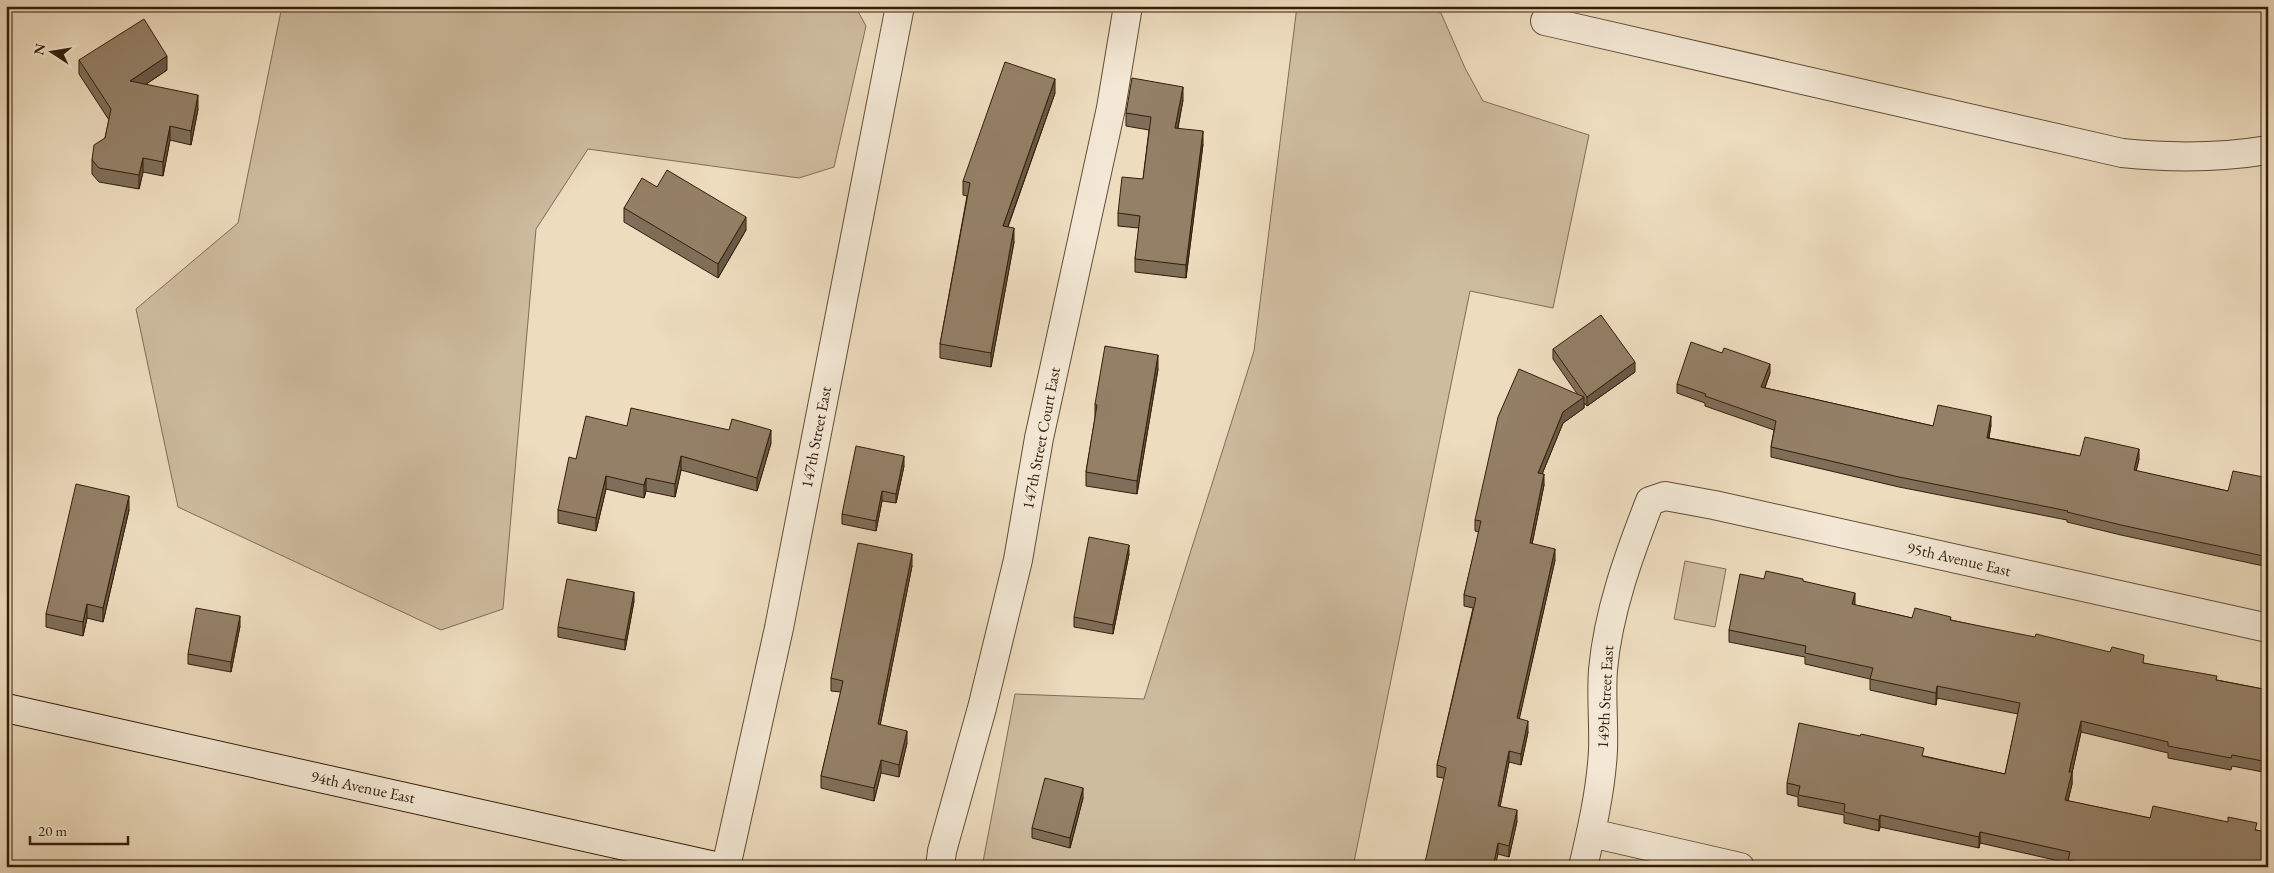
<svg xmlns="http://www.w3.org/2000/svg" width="2274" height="873" viewBox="0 0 2274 873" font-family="'EB Garamond',serif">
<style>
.green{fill:#cebc9f;stroke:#816c54}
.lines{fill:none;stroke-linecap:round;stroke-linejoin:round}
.street-casing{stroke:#624d36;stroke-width:30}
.secondary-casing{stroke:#341d09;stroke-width:30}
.street{stroke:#f3e8d5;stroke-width:28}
.secondary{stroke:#f3e8d5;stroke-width:28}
.wall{fill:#7f6e59;stroke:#341d09}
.shaded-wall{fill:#685a48;stroke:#341d09}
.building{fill:#948067;stroke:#341d09}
.labels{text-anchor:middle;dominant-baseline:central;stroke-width:4;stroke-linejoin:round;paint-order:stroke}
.street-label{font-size:16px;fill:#341d09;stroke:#f3e8d5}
</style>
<rect width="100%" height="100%" fill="#eddcbe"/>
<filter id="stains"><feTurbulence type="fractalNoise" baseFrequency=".004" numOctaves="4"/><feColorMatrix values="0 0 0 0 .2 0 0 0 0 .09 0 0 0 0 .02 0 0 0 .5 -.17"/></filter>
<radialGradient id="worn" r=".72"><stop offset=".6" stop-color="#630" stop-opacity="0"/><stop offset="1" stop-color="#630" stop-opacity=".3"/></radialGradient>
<g class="green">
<polygon points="282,6 855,6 866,26 834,167 799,178 588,149 536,229 503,609 441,630 178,507 136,309 238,223"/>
<polygon points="1297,6 1417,6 1441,13 1465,68 1483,101 1589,135 1553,308 1470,291 1353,867 982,867 1015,694 1144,699 1254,351"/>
<polygon points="1685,561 1726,569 1715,627 1674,619"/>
</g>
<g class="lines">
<defs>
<g id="street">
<path d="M1545 21 2122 153C2171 158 2219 158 2268 150"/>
<polyline points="1591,833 1740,867"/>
<polyline points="726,867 779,628 900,6"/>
<polyline points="940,867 942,851 982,708 1018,560 1039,438 1111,108 1128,6"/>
<path d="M1583 867C1592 829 1601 789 1603 750 1604 724 1601 697 1603 670 1608 612 1629 555 1650 501L1665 496 1714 505 2268 628"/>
</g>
<polyline id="secondary" points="6,708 719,867"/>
</defs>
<use href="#street" class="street-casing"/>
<use href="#secondary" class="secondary-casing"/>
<use href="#street" class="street"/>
<use href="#secondary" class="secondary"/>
</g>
<g class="wall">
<polygon points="79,60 167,70 146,84 198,109 191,145 170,140 163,176 143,172 139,189 99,182 92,174 92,160 105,138 109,120 79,74"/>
<polygon points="1055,93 1008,227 1014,242 991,367 940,358 940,344 967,196 963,195 963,181"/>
<polygon points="1183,100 1178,128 1203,144 1186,278 1135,272 1135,259 1139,228 1118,226 1118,213 1143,179 1149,130 1126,126 1126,113"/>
<polygon points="624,208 746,230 718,278 624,222"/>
<polygon points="1553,349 1635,372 1587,406 1584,403 1584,408 1563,423 1542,474 1544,485 1532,544 1555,560 1519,719 1528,732 1521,765 1509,762 1500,806 1517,821 1509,857 1498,854 1443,778 1437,777 1437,765 1473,608 1464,606 1464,595 1479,532 1475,531 1475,520 1578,395 1553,359"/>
<polygon points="1722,353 1770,373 1765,388 1933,426 1991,425 1989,438 2080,456 2139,459 2136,471 2228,491 2268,478 2268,567 2121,535 2067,522 2067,520 1899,487 1771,457 1771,447 1774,430 1705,406 1705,403 1677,393 1677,384"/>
<polygon points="1158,369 1137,494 1086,486 1086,472 1095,418 1095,404"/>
<polygon points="627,426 771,443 757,491 681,470 675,497 646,491 644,498 606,489 596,531 558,523 558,510 576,459"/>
<polygon points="904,466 896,503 882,501 876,531 842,524 842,514"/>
<polygon points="129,510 103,622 87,618 83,636 46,627 46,614"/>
<polygon points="1129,554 1113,634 1074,627 1074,617"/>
<polygon points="912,566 880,725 907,743 899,777 881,773 874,801 821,788 821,776 841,692 831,691 831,678"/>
<polygon points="1764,579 1803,581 1855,605 1912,618 1951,620 2144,663 2217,680 2268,690 2268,773 2232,766 2231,770 2168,758 2168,753 2081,732 2072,773 2072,784 2068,801 2150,818 2257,830 2268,867 2068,867 2068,863 1980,843 1979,848 1880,827 1879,831 1844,823 1844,815 1798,806 1798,797 1787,794 1787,783 1924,756 2005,774 2018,714 1937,698 1936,705 1870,690 1870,679 1805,664 1805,657 1729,642 1729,630"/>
<polygon points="634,601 625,650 558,637 558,627"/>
<polygon points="240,626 231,672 188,664 188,654"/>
<polygon points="1083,798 1070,848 1032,838 1032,828"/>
</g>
<g class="shaded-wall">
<polygon points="167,56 167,70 130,95 130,81"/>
<polygon points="1055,79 1055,93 1003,240 1003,226"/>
<polygon points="1183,87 1183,100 1175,141 1175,128"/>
<polygon points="198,95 198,109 191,145 191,131"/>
<polygon points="170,126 170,140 163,176 163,162"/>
<polygon points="1203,131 1203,144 1186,278 1186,265"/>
<polygon points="143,158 143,172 139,189 139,175"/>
<polygon points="746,217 746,230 718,278 718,264"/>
<polygon points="1014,228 1014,242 991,367 991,353"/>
<polygon points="1158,355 1158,369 1137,494 1137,481"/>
<polygon points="1635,362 1635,372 1587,406 1587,397"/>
<polygon points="1770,364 1770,373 1761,397 1761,387"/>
<polygon points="1584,397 1584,408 1563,423 1538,484 1538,473 1563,412"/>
<polygon points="1991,416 1991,425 1987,448 1987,438"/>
<polygon points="771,430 771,443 757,491 757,478"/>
<polygon points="2139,449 2139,459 2134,480 2134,470"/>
<polygon points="681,456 681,470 675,497 675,484"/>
<polygon points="904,456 904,466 896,503 896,494"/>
<polygon points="1544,474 1544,485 1530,554 1530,543"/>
<polygon points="606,476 606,489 596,531 596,518"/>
<polygon points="646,478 646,491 644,498 644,485"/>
<polygon points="882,491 882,501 876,531 876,521"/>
<polygon points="129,496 129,510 103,622 103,608"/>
<polygon points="1129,545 1129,554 1113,634 1113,625"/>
<polygon points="1555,549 1555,560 1517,729 1517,718"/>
<polygon points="912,554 912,566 878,736 878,724"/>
<polygon points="634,592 634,601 625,650 625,640"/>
<polygon points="1855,593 1855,604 1852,616 1852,604"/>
<polygon points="87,604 87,618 83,636 83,622"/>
<polygon points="240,616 240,626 231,672 231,662"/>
<polygon points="1937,686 1937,698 1936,705 1936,693"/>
<polygon points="1528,721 1528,732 1521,765 1521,754"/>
<polygon points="2081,721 2081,732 2072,773 2072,784 2065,812 2065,800 2069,772"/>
<polygon points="907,731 907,743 899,777 899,765"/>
<polygon points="1509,751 1509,762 1498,817 1498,806"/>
<polygon points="881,760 881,773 874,801 874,788"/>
<polygon points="1083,788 1083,798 1070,848 1070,838"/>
<polygon points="1517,810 1517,821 1509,857 1509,846"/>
<polygon points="1880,815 1880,827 1879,831 1879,820"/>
<polygon points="1980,832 1980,843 1979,848 1979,837"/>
<polygon points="1498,843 1498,854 1495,867 1493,867"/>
</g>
<g class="building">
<polygon points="144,19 167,56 130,81 198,95 191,131 170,126 163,162 143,158 139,175 99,168 92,160 94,145 105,138 111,109 79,60"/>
<polygon points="1005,62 1055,79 1003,226 1014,228 991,353 940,344 970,183 963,181"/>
<polygon points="1132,78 1183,87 1175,128 1203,131 1186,265 1135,259 1140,216 1118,213 1122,177 1143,179 1151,117 1126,113"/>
<polygon points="667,170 746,217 718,264 624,208 642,178 657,187"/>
<polygon points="1601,315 1635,362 1587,397 1553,349"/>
<polygon points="1691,342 1722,353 1724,348 1770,364 1761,387 1933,426 1938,405 1991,416 1987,438 2080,456 2085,437 2139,449 2134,470 2228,491 2233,471 2268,478 2268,557 2121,525 2067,512 2068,511 1899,477 1771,447 1776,421 1705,396 1706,394 1677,384"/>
<polygon points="1105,346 1158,355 1137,481 1086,472 1097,405 1095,404"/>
<polygon points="1519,369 1584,397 1563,412 1538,473 1544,474 1530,543 1555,549 1517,718 1528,721 1521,754 1509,751 1498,806 1517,810 1509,846 1498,843 1493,867 1424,867 1446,768 1437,765 1476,598 1464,595 1481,521 1475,520 1498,417"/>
<polygon points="631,408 729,430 732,419 771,430 757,478 681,456 675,484 646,478 644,485 606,476 596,518 558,510 569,457 576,459 586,416 627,426"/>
<polygon points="856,446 904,456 896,494 882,491 876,521 842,514"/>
<polygon points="76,484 129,496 103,608 87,604 83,622 46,614"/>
<polygon points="1089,537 1129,545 1113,625 1074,617"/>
<polygon points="858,543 912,554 878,724 907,731 899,765 881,760 874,788 821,776 843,681 831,678"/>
<polygon points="1766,571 1803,579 1803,581 1855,593 1852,604 1912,618 1915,608 1951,617 1950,620 2035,637 2036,634 2110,652 2112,647 2144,655 2143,663 2217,676 2216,680 2268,690 2268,762 2232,755 2231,758 2168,746 2168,742 2081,721 2069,772 2072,772 2065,800 2150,818 2153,806 2228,822 2228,817 2257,823 2255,830 2268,832 2268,867 2103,867 2068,860 2070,852 1980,832 1979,837 1880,815 1879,820 1844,812 1845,804 1798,795 1800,786 1787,783 1799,723 1860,736 1861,734 1924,748 1922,756 2005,774 2020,703 1937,686 1936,693 1870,679 1873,668 1805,653 1806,646 1729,630 1740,574 1764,579"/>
<polygon points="567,579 634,592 625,640 558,627"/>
<polygon points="196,608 240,616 231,662 188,654"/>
<polygon points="1045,778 1083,788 1070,838 1032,828"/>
</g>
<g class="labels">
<g class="street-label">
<text transform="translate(816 437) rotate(-79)">147th Street East</text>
<text transform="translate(1041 438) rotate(-79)">147th Street Court East</text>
<text transform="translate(1959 559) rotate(13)">95th Avenue East</text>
<text transform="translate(1605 697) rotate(-87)">149th Street East</text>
<text transform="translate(363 787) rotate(12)">94th Avenue East</text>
</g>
</g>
<rect width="2274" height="873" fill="none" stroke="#eddcbe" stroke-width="25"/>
<rect x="8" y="8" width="2259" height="858" fill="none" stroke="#341d09" stroke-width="2.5"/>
<rect x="12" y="12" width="2249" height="848" fill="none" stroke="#341d09"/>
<g transform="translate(52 52) rotate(282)" stroke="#f3e8d5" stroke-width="4" paint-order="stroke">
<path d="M0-4L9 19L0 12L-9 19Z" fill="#341d09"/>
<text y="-8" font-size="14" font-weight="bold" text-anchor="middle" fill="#341d09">N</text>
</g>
<path d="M30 836v8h98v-8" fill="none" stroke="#341d09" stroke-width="2.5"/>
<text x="38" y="836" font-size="15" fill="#341d09" stroke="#f3e8d5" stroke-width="4" paint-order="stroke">20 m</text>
<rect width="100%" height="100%" filter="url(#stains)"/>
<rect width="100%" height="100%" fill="url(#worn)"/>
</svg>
